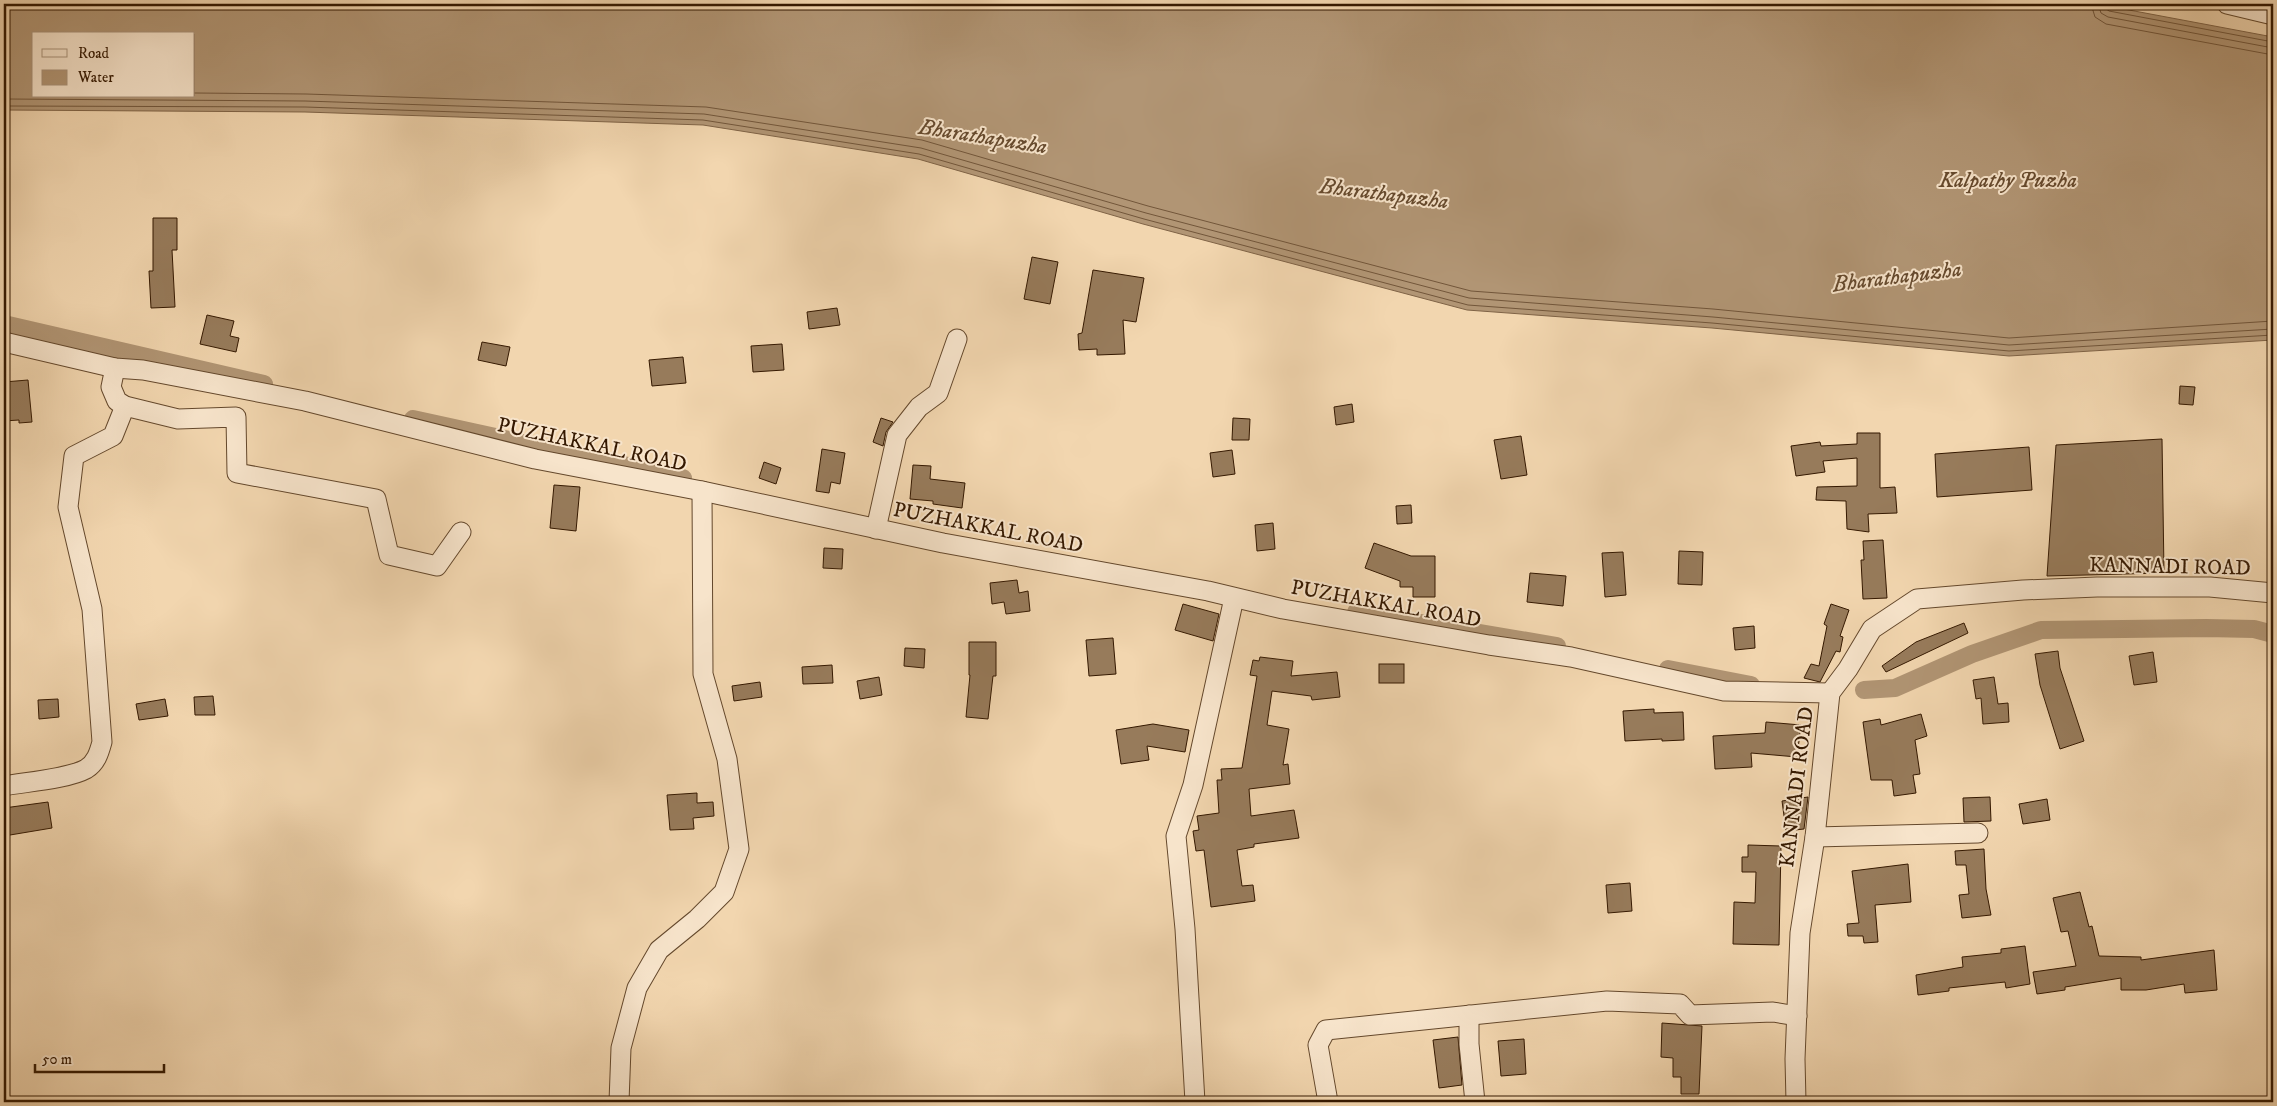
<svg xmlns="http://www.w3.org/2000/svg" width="2277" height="1106" viewBox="0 0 2277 1106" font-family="'IM FELL DW Pica',serif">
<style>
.water{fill:#b19574;stroke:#7f6346;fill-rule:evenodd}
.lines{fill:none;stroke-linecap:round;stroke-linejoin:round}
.shore{stroke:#72563a;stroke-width:1}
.canal{stroke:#b19574;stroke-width:18}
.building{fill:#977b5b;stroke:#341800}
.minor-casing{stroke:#64482c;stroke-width:21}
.minor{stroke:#f7e4cb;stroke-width:19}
.labels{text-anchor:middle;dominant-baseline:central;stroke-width:4;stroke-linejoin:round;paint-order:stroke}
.street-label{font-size:21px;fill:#341800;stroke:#f7e4cb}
.water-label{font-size:22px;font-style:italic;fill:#664a2e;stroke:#f7e4cb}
</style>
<rect width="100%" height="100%" fill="#f2d6af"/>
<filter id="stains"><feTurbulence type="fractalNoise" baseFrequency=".004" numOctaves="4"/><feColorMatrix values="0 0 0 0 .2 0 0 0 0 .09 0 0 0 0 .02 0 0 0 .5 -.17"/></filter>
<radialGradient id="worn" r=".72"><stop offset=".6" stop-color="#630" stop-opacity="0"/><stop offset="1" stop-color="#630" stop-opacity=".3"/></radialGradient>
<path class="water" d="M4 4H2097L2273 37V340L2009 356 1712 328 1467 310 1143 224 918 159 703 125 305 112 4 110ZM34 34H194V96H34Z"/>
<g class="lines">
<g class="shore">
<polyline points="2091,4 2095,17 2106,24 2273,55"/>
<polyline points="2098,4 2101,13 2108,17 2273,48"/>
<polyline points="2104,4 2105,8 2109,11 2273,42"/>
<polyline points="194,93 306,94 706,107 922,140 1148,206 1471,291 1713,309 2009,338 2273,321"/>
<polyline points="4,99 305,101 704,114 921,148 1146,213 1469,298 1713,317 2009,345 2273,329"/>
<polyline points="4,106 305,107 703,120 919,154 1144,219 1468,305 1712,323 2009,351 2273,335"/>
</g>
<g class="canal">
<polyline points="4,324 264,384"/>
<polyline points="413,419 683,478"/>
<polyline points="1356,612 1557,646"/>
<polyline points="1668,669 1751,685"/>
<polyline points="1864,690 1895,688 1972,654 2041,630 2206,628 2254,629 2273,634"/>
</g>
</g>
<g class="building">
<polygon points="153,218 177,218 177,250 172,250 175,307 151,308 149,271 153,271"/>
<polygon points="1032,257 1058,262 1050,304 1024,299"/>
<polygon points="1093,270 1144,278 1136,322 1123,320 1125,354 1097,355 1097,349 1079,350 1078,334 1082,333"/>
<polygon points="837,308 840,325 809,329 807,312"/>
<polygon points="207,315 234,321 230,336 239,338 236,352 200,344"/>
<polygon points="482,342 510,347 506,366 478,360"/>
<polygon points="782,344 784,370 753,372 751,346"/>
<polygon points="683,357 686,383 652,386 649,360"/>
<polygon points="28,380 32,422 19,423 19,420 4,421 4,382"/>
<polygon points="2180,386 2195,387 2193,405 2179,404"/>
<polygon points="1352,404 1354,422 1336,425 1334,407"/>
<polygon points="881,418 893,422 886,432 883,446 873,442"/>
<polygon points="1233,418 1250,419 1249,440 1232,440"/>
<polygon points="1857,433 1880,433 1880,488 1895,487 1897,513 1868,514 1869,532 1847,529 1846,501 1816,500 1817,487 1857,486 1857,458 1823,461 1825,472 1796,476 1791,446 1820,442 1821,446 1857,444"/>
<polygon points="1521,436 1527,475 1501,479 1494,440"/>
<polygon points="2162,439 2164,573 2047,576 2056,445"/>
<polygon points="2029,447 2032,490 1937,497 1935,454"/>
<polygon points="822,449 845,453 840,484 831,482 829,493 816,491"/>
<polygon points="1232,450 1235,474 1213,477 1210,453"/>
<polygon points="764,462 781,468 776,484 759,478"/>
<polygon points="913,465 931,466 930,479 965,483 962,508 933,504 933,501 910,499"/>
<polygon points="554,485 580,487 576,531 550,528"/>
<polygon points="1411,505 1412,523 1397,524 1396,506"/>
<polygon points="1273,523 1275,549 1257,551 1255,525"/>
<polygon points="1883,540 1887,598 1863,599 1861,560 1864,560 1863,541"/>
<polygon points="1374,543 1411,556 1435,556 1435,597 1413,597 1413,587 1400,587 1400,581 1365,568"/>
<polygon points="824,548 843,549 842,569 823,568"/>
<polygon points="1679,551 1703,552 1702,585 1678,584"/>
<polygon points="1623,552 1626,595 1605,597 1602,553"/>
<polygon points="1530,573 1566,576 1563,606 1527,602"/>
<polygon points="1017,580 1019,593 1028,591 1030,611 1006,614 1004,602 992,604 990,583"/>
<polygon points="1183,604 1219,614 1213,641 1175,630"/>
<polygon points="1831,604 1849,610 1840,636 1843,637 1840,652 1836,651 1820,682 1804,678 1811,664 1819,666 1827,626 1824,624"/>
<polygon points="1964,623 1968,633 1886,672 1882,666 1916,642"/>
<polygon points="1754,626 1755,648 1735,650 1733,628"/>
<polygon points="1113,638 1116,674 1089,676 1086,640"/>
<polygon points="969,642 996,642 996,676 993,676 988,719 966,717 970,675 969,675"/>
<polygon points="905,648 925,649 924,668 904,666"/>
<polygon points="2058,651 2060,668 2084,741 2060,749 2040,685 2035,654"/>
<polygon points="2153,652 2157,682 2134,685 2129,656"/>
<polygon points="1260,657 1293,661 1291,676 1337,672 1340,697 1312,700 1311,696 1272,691 1267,725 1289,729 1283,765 1288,764 1290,784 1249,789 1251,816 1294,810 1299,838 1254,844 1254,847 1237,850 1242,886 1253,885 1255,901 1211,907 1204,850 1196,851 1193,831 1199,830 1197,816 1219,813 1217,780 1222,780 1221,769 1242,768 1257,676 1250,675 1253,660 1259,661"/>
<rect x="1379" y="664" width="25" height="19"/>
<polygon points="832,665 833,683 803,684 802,667"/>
<polygon points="879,677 882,695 860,699 857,681"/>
<polygon points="1994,677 1998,704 2008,703 2009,722 1983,724 1981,698 1976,699 1973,680"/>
<polygon points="760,682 762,697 734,701 732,686"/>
<polygon points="213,696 215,715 195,715 194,697"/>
<polygon points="58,699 59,717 39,719 38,700"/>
<polygon points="165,699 168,716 139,720 136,704"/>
<polygon points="1654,709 1654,713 1683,712 1684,740 1662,741 1662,739 1625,741 1623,711"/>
<polygon points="1921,714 1927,736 1915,740 1920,774 1913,775 1916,793 1894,796 1892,780 1871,780 1863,722 1880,719 1881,725"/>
<polygon points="1766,722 1801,725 1797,757 1751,753 1752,767 1715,769 1713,736 1765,733"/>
<polygon points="1153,724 1189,730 1185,752 1147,746 1149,760 1121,764 1116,730"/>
<polygon points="697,793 697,803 713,802 714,816 693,818 694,829 670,830 667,795"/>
<polygon points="1808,797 1804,829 1786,831 1782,801"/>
<polygon points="1990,797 1991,821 1964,822 1963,798"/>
<polygon points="2047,799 2050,820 2023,824 2019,804"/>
<polygon points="48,802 52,828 4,836 4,808"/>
<polygon points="1748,845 1781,846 1779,945 1733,944 1734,902 1755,903 1756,872 1742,872 1742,857 1748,857"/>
<polygon points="1984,849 1986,889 1991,915 1962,918 1959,895 1969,894 1966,865 1956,865 1955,851"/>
<polygon points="1908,864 1911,902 1875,905 1878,942 1864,943 1863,936 1848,936 1847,924 1859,923 1852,871"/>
<polygon points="1630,883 1632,911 1608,913 1606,885"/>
<polygon points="2080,892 2089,927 2092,926 2099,956 2141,957 2141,960 2214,950 2217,990 2185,993 2184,984 2146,990 2121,990 2121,978 2065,987 2065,990 2037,994 2033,972 2076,966 2068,931 2061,932 2053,898"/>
<polygon points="2025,946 2030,984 2006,988 2005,982 1949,988 1949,991 1918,995 1916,975 1963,967 1962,957 2001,953 2001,949"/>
<polygon points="1662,1023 1702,1026 1699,1094 1681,1094 1681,1077 1673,1077 1673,1058 1661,1057"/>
<polygon points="1458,1037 1462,1085 1439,1088 1433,1040"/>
<polygon points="1524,1039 1526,1074 1501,1076 1498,1041"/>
</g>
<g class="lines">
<defs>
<g id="minor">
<polyline points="2227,4 2273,15"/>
<polyline points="4,342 115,368 143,370 305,401 535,459 702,491 943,543 1208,591 1283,609 1489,645 1571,657 1724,691 1830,693"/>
<polyline points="115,368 111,387 117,401 125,406 178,419 236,417 237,473 376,499 389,555 437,566 461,532"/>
<polyline points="876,529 897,435 919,407 938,393 957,339"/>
<path d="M4 786C25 782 68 779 86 769 96 763 99 753 102 742L92 609 68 507 74 456 113 436 125 406"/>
<polyline points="1815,837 1978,833"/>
<polyline points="1469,1015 1469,1044 1475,1102"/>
<polyline points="619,1102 621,1048 637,988 659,950 697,919 724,892 739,849 727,759 703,674 702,491"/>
<polyline points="1195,1102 1185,929 1176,836 1193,785 1234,598"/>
<polyline points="1328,1102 1318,1045 1326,1030 1607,1001 1680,1004 1690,1015 1773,1012 1797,1016"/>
<polyline points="1796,1102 1795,1059 1800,933 1815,837 1830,693 1848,669 1872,629 1917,599 2023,590 2097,587 2210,587 2273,593"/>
</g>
</defs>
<use href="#minor" class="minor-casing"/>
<use href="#minor" class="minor"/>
</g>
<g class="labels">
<g class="street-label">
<text transform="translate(592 445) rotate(12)">PUZHAKKAL ROAD</text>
<text transform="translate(988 528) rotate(11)">PUZHAKKAL ROAD</text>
<text transform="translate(2170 567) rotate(1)">KANNADI ROAD</text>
<text transform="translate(1386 604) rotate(10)">PUZHAKKAL ROAD</text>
<text transform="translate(1797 787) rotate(-83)">KANNADI ROAD</text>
</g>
<g class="water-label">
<text transform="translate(983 137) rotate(9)">Bharathapuzha</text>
<text x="2008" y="180">Kalpathy Puzha</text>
<text transform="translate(1384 194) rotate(7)">Bharathapuzha</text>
<text transform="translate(1897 277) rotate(-7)">Bharathapuzha</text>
</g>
</g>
<rect width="2277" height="1106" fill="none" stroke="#f2d6af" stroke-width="20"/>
<rect x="5" y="5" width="2267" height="1096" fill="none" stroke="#341800" stroke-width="2.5"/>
<rect x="10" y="10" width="2257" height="1086" fill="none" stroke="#341800"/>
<rect x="32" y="32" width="162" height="65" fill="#f7e4cb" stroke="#a9927a"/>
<rect x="42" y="49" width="25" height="8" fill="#f7e4cb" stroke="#a9927a"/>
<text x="78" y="58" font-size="15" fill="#341800">Road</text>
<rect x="42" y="70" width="25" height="15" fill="#b19574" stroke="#a9927a"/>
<text x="78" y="82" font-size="15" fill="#341800">Water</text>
<path d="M35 1064v8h129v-8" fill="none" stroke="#341800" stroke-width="2.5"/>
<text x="42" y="1064" font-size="15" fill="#341800" stroke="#f7e4cb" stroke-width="4" paint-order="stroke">50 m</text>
<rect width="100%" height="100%" filter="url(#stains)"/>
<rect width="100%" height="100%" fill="url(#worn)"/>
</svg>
